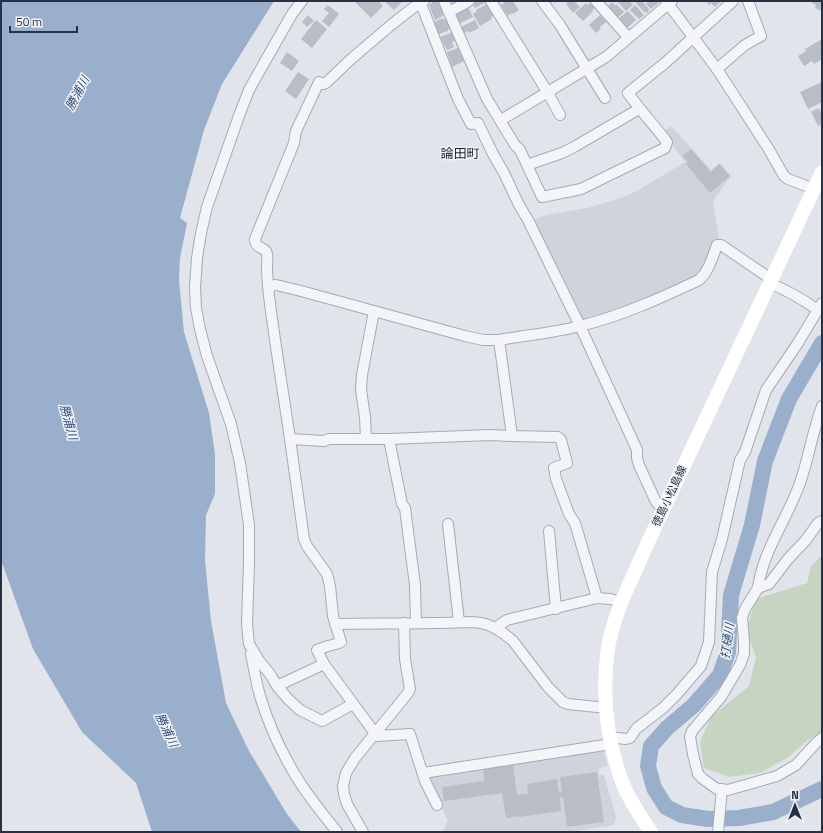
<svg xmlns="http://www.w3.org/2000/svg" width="823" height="833" viewBox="0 0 823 833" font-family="'Titillium Web','Noto Sans JP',sans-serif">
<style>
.built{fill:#cfd3dc}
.green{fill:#c5d5c2}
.water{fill:#9aafcc}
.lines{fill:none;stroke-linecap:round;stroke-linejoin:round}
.river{stroke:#9aafcc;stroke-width:16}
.building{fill:#b8bdc8}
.street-casing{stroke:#a6aab5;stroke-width:12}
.street{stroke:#f4f5f8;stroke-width:10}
.secondary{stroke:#fff;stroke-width:14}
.labels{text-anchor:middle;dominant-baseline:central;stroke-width:3;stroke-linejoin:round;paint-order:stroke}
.street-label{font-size:11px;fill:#283043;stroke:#f1f3f8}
.water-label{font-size:12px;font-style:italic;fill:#304c79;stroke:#f1f3f8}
.quarter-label{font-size:13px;fill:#1b2134;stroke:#f1f3f8}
</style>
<rect width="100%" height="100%" fill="#e1e4ea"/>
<g class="built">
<polygon points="671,126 711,170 720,163 731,176 713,201 719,239 715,241 705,268 694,279 620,310 583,321 531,221 546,215 587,208 618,199 637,191 685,162 663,132"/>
<polygon points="601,750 604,752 608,766 599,768 599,774 604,775 616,817 614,825 570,832 442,832 448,821 428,779 429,775"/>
</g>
<polygon class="green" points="822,555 822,732 808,740 787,758 760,773 729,777 704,768 700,742 711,717 749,686 756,657 746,630 756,599 807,583 811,566"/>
<polygon class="water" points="1,1 274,1 222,84 204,130 180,218 187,223 180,258 179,280 184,332 209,413 215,454 215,494 206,515 205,561 211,621 226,703 249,751 287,814 301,832 152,832 136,783 82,732 33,649 1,560"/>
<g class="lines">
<polyline class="river" points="822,343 789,399 765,461 752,525 731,595 728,652 720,675 694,705 667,728 651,746 648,766 654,788 666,807 682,815 708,819 739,818 773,812 822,789"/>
</g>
<g class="building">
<polygon points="354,1 378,1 383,6 371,18"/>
<polygon points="384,1 403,1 394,10"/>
<polygon points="431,1 441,1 446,12 442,14 443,16 435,20 429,5 432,3"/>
<polygon points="474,1 486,1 487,2 475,8 472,2"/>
<polygon points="507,1 513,1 519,10 513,14 512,13 508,16 501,5"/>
<polygon points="569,1 574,1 580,7 573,13 566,4"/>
<polygon points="617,1 630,1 633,5 626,11"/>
<polygon points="637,1 642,1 649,9 648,10 649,11 647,13 646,12 645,13 636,3"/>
<polygon points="649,1 661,1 651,9 646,4"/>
<polygon points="706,1 721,1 715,7 711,3 709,5"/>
<polygon points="809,1 822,1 822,11 815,8 816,5"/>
<polygon points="612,2 615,5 616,4 624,12 616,19 606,8"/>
<polygon points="586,3 588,5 590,3 595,8 592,10 593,11 583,21 575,13"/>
<polygon points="487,4 496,15 491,17 492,19 480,26 473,14 477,11 476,10"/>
<polygon points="328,5 339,14 329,27 322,21 329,13 324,9"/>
<polygon points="635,5 644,15 639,19 630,10"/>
<polygon points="468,6 473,17 460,23 454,13"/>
<polygon points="628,11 636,20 626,29 617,20"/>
<polygon points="308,15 314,21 307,27 302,22"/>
<polygon points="600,15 606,22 599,28 601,29 596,33 589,25"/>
<polygon points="443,18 443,20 447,18 451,28 448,29 448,31 439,34 434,22"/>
<polygon points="316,20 327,29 312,48 301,39"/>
<polygon points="475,20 479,28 469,33 468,31 464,33 461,27"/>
<polygon points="453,32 456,40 452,42 454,47 447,50 440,37"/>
<polygon points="822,39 822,59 814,64 812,61 804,66 798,56 806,51 805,49"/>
<polygon points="458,48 464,61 452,67 447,52"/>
<polygon points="287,52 299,61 292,71 280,63"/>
<polygon points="298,72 309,79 296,99 285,91"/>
<polygon points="822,82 822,102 808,109 800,92"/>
<polygon points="819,108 822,115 822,124 818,126 811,112"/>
<polygon points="691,149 711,172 719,164 730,176 710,193 686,164 688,162 682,156"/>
<polygon points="513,765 517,795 528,794 527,784 557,779 559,793 562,792 560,777 597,772 604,822 567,827 563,797 560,798 561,811 519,817 519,816 506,818 502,793 444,801 442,787 484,781 483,769"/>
</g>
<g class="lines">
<defs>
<g id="street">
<polyline points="302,1 292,14 259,72 249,90 240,113 207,207 201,233 197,258 195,287 196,308 200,329 207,356 231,424 240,463 249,525 249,563 247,624 249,644 260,662 270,674 277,686 288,699 300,710 322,721 353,704"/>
<polyline points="417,1 423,9 458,99 471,124 478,123 493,154 504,173 519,205 528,220 580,326 633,441 637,450 637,458 639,465 656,502 663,509"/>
<path d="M444 1 487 99 515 145 520 150 542 197 581 189 665 148 667 142C654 125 640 110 628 93L665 63 733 1"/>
<polyline points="491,1 548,93 560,115"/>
<polyline points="542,1 560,25 605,98"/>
<polyline points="596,1 628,37"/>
<polyline points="666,1 717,69"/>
<polyline points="748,1 761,36 745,45 717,69 768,148 784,176 788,179 814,189"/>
<polyline points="448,11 453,10 469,1"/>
<polyline points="501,120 606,57 672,1"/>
<polyline points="527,165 562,153 574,147 639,109"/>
<path d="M769 283C787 290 802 299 818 310"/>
<polyline points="268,286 276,285 301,291 465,336 483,340 499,340"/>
<polyline points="290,439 304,539 307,546 327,574 330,586 333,616 341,642 336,644 328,646 317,650 324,664 377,736 410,734 425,781 437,805"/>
<polyline points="366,439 365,417 361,390 362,375 374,311"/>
<polyline points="389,439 490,435 512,436"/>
<polyline points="822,521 818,523 806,540 788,559 769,584 758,588 745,609 742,618 744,641 744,654 740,665 721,697 692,731 690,737 693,754 698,774 703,779 717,789 728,790 777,776 796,765 815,744 822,738"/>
<polyline points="448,524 459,622"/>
<polyline points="549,531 556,609"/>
<path d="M758 588C763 549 789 517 801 480 809 456 813 430 822 406"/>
<path d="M597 598 575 523 569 514 556 479 554 468 567 463 561 440 558 437 512 436 499 340C526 335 554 333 580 326 621 316 661 298 699 280 709 271 712 258 717 245H721L771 279"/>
<path d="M416 623 415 585 405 508 402 504 389 439H329L324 441 290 439C283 391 275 344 269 296 268 286 267 276 267 266 267 262 268 257 267 254 266 246 255 250 255 239L294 143 295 136 296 131 319 82 323 84 326 83 350 60 391 25 414 7 424 1"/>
<path d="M335 624C367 623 399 624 431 623 441 623 452 623 462 622 468 622 475 622 481 623 493 625 504 633 513 641L548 687 563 702 568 704 597 707H605"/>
<polyline points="496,628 501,624 507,620 597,598 610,599 621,602"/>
<path d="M251 654C254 668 256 682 260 696 267 719 277 743 289 764 302 789 320 810 337 832"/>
<polyline points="277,686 324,664"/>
<polyline points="609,737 626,739 630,738 636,729 663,708 677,694 701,666 709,642 712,572 722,539 740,460 745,452 766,390 798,343 822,303"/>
<polyline points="423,773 611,744"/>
<polyline points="363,832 347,804 344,794 343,786 346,773 355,758 408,693 410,689 405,659 404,623"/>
<polyline points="718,832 722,789"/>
</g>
</defs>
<use href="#street" class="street-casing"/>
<use href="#street" class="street"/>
<path class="secondary" d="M651 832C642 818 632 804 625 789 607 745 602 701 607 655 611 623 624 595 637 567 650 537 664 508 678 478 726 376 774 274 822 172"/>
</g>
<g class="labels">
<g class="street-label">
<text transform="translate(669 496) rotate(-65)">徳島小松島線</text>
</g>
<g class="water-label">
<text transform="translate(77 93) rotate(-62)">勝浦川</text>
<text transform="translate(69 422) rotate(75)">勝浦川</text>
<text transform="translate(727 641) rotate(-82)">打樋川</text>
<text transform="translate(167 730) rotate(65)">勝浦川</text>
</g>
<g class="quarter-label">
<text x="460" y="153">論田町</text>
</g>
</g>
<rect width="823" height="833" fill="none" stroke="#283043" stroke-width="4"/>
<g transform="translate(795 805)" stroke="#f1f3f8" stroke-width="3" paint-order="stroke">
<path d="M0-3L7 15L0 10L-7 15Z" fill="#283043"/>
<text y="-6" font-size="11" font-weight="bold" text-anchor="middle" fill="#283043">N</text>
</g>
<path d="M10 26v6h67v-6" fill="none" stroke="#283043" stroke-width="2"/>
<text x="16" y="26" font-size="12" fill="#283043" stroke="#f1f3f8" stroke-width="3" paint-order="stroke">50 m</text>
</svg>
